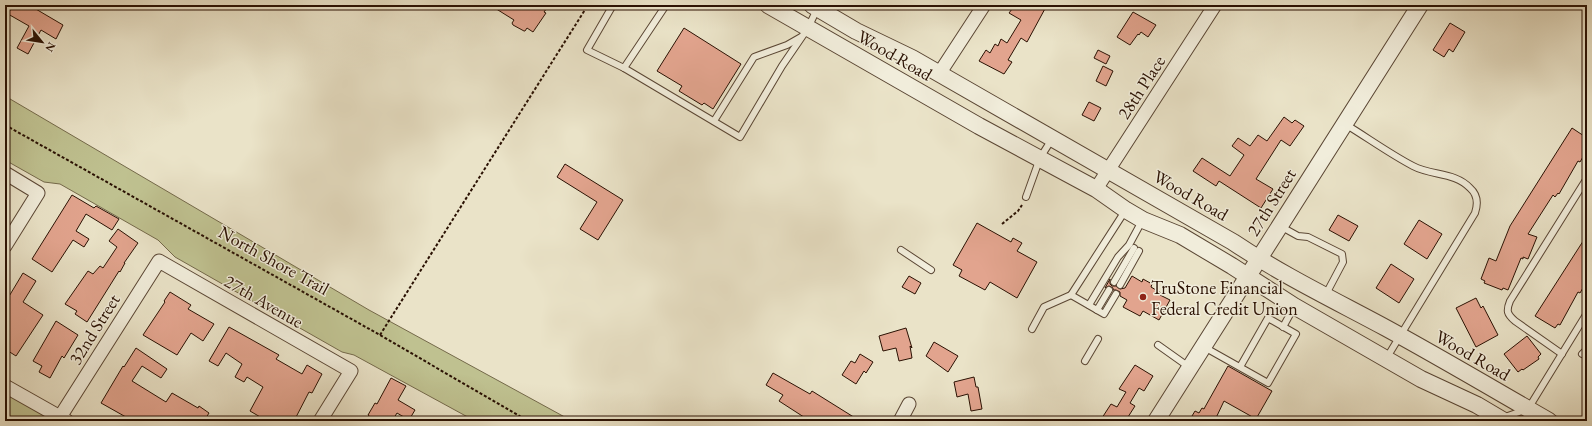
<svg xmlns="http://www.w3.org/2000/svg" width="1592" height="426" viewBox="0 0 1592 426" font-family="'EB Garamond',serif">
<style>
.green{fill:#bfc190;stroke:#74694a}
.building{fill:#e2a48e;stroke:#2a1103}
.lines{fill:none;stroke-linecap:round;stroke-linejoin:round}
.service-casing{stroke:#5a4634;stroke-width:8}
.minor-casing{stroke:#5a4634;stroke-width:15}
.tertiary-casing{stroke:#5a4634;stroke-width:18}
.path{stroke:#2a1103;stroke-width:2;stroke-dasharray:3 2;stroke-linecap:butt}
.service{stroke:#f1eddb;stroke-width:6}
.minor{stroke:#f1eddb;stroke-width:13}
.tertiary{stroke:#f1eddb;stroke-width:16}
.poi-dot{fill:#8f2418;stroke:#f1eddb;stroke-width:1.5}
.labels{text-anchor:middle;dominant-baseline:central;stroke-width:3;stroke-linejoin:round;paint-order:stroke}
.street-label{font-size:18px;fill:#2a1103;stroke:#f1eddb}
.poi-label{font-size:18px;fill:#2a1103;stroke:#f1eddb;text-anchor:start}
</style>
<rect width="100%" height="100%" fill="#eae3c8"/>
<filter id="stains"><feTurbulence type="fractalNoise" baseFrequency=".005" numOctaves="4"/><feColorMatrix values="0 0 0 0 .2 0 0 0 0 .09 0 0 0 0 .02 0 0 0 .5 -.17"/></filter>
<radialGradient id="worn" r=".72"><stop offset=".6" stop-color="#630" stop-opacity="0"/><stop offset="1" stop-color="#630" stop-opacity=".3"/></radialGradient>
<g class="green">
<polygon points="5,96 369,310 572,421 475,421 354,355 342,352 175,257 158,240 60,184 44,182 5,160"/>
<polygon points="5,386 67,421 5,421"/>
</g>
<g class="building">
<polygon points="13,5 29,5 63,25 56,39 41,30 28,54 17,48 29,26 8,14"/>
<polygon points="490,5 549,5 544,12 546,13 533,32 527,28 525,31 524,31 513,25 512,23 514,20"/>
<polygon points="1015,5 1047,5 1027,42 1021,38 1008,60 1012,62 1004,74 979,61 986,50 990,53 995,44 998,46 1001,39 1007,43 1021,20 1009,13"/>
<polygon points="1133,12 1156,25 1148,37 1141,32 1139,35 1138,34 1130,45 1117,37"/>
<polygon points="1450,23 1465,32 1453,52 1449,49 1444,57 1433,50"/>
<polygon points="684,28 741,64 713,109 704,103 702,105 679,91 682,86 657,71"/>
<polygon points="1098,50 1110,56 1106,64 1094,58"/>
<polygon points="1103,66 1113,71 1106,86 1096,81"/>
<polygon points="1089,102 1101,108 1094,121 1082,115"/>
<polygon points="1284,117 1292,123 1295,120 1304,126 1290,146 1281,140 1256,179 1273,189 1261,208 1219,181 1216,186 1193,171 1202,158 1230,176 1244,155 1232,146 1238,138 1250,146 1258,135 1267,141"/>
<polygon points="1572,128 1587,138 1587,150 1580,162 1578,161 1559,194 1558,193 1555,197 1553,195 1528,234 1537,237 1528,259 1523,257 1523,259 1521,258 1508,290 1503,288 1502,290 1484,283 1485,281 1481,279 1489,258 1496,261 1510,226"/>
<polygon points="565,164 623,200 598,240 580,229 597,202 557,177"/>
<polygon points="72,195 94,208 96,206 119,219 112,230 86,214 76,231 89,239 84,247 73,240 52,272 32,259"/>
<polygon points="1338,215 1358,226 1349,241 1329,230"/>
<polygon points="1419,220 1442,234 1427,259 1404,244"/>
<polygon points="977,223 1011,242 1013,238 1022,243 1017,251 1037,262 1017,298 990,282 985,290 959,276 962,270 953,265"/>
<polygon points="118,229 138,243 124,263 125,263 120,272 119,271 87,322 75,314 77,311 65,304 88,271 93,274 100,266 103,268 117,247 109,241"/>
<polygon points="1587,235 1587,281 1580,293 1578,292 1560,325 1558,324 1555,328 1535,316"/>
<polygon points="1391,264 1414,279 1399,303 1376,288"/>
<polygon points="23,273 36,281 23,302 43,315 16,356 5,349 5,303"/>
<polygon points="909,276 921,283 915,294 902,287"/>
<polygon points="1132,276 1142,282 1143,279 1152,284 1151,287 1161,293 1160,295 1170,300 1159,320 1143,311 1140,316 1123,307 1127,300 1120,296 1120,292 1116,290 1113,290 1113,288 1109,286 1105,288 1110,279 1110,284 1112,286 1116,286 1120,289 1125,288"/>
<polygon points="170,292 191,305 188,309 214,324 203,341 191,333 177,355 143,335 165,302 164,301"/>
<polygon points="1476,298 1481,308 1483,306 1498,335 1476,347 1456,308"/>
<polygon points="56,321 78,335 64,358 62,356 50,378 39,372 42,366 33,361"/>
<polygon points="229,327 279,355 276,359 302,374 307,365 322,374 312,393 309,392 294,421 267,421 250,411 263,387 247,377 244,382 235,377 242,364 226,353 218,366 209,361"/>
<polygon points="906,328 912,348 910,346 912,358 899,361 896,348 883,351 879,336"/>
<polygon points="1527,336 1541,354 1538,357 1539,359 1523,370 1522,369 1518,372 1504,354"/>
<polygon points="934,342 958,356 948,372 926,356"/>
<polygon points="136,348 167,369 161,378 142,366 132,381 166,402 172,393 198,408 199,406 209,413 204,421 133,421 101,403 123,366 124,367"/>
<polygon points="860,354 873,362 866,373 864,371 856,384 842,375 851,361 855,363"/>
<polygon points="1135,365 1153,376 1144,391 1139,388 1130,403 1135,406 1128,417 1127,416 1124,421 1100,421 1111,404 1117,407 1126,392 1119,389"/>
<polygon points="1228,366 1272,391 1256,419 1224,401 1215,420 1217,421 1189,421 1195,411 1199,413 1202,408 1204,409 1205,407"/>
<polygon points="773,373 810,394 812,391 860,421 810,421 779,401 783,395 766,385"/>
<polygon points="974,377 976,387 978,387 982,409 971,411 968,394 957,397 954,382"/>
<polygon points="391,378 406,386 398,400 415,410 409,420 397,413 392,421 366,421 369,415 368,415 375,403 377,404"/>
</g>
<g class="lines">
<defs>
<g id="service">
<polyline points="613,5 587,50 624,68 740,137 782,66 808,28 817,9"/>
<polyline points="624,68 666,5"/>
<polyline points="714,121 754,57 787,45 801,37"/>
<path d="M1345 124C1368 138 1390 154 1413 166 1432 176 1455 172 1470 188 1478 195 1478 204 1475 213L1386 359"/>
<polyline points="1026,197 1040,158 1052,139"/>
<polyline points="1280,226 1298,236 1308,237 1342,254 1343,262 1325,296"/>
<polyline points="901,250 931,270"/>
<polyline points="1114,282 1134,248"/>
<polyline points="1120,285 1139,251"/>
<polyline points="1071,295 1125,211"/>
<polyline points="1089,305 1118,257 1129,245 1142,221"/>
<polyline points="1097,310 1109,290"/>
<polyline points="1283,327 1294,307"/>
<polyline points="1032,329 1044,307 1071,295 1104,314 1116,294"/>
<polyline points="1158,345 1189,367"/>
<polyline points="1204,347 1268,383 1296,334 1268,318 1240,367"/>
<path d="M1562 354 1515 321C1507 314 1506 311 1510 301L1587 178"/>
<polyline points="1582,354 1587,349"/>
<polyline points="1085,361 1098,339"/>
<polyline points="1502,418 1528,409 1587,313"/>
</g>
<g id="minor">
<polyline points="939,74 984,5"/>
<polyline points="5,173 38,193 5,246"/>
<polyline points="1096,189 1215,5"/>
<polyline points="5,386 67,421"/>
<polyline points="60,417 159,261 351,371 320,421"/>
<polyline points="900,421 909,404"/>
</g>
<g id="tertiary">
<polyline points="768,5 979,126 1096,189 1126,210 1143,220 1180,235 1232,266 1294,306 1421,379 1477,405 1504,421"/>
<path d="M812 5 856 31 912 58 1233 242C1282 275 1334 300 1386 328 1441 358 1495 390 1549 421"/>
<polyline points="1156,421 1420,5"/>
</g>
</defs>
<use href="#service" class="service-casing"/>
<use href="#minor" class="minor-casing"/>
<use href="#tertiary" class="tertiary-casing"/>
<g class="path">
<polyline points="5,125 380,335 528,421"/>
<polyline points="1002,224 1018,211 1022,205"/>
<polyline points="380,335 588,5"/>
</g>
<use href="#service" class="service"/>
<use href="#minor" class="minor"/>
<use href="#tertiary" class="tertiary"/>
</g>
<circle class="poi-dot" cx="1143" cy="297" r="4"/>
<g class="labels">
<g class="street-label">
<text transform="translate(895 55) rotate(30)">Wood Road</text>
<text transform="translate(1141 87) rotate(-57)">28th Place</text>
<text transform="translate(1191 195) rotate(30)">Wood Road</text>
<text transform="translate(1271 202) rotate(-58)">27th Street</text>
<text transform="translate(274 260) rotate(29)">North Shore Trail</text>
<text transform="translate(264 301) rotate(30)">27th Avenue</text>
<text transform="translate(94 329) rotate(-58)">32nd Street</text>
<text transform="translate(1473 355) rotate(30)">Wood Road</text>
</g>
<g class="poi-label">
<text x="1151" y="287">TruStone Financial<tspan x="1151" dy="21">Federal Credit Union</tspan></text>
</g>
</g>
<rect width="1592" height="426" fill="none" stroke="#eae3c8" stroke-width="20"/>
<rect x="6" y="6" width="1580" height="414" fill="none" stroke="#2a1103" stroke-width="2"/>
<rect x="10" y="10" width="1572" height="406" fill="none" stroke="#2a1103"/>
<g transform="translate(42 42) rotate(120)" stroke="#f1eddb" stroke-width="3" paint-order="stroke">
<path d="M0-3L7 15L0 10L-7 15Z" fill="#2a1103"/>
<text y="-6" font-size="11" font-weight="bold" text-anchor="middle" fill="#2a1103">N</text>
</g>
<rect width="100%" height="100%" filter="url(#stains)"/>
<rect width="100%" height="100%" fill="url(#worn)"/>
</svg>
